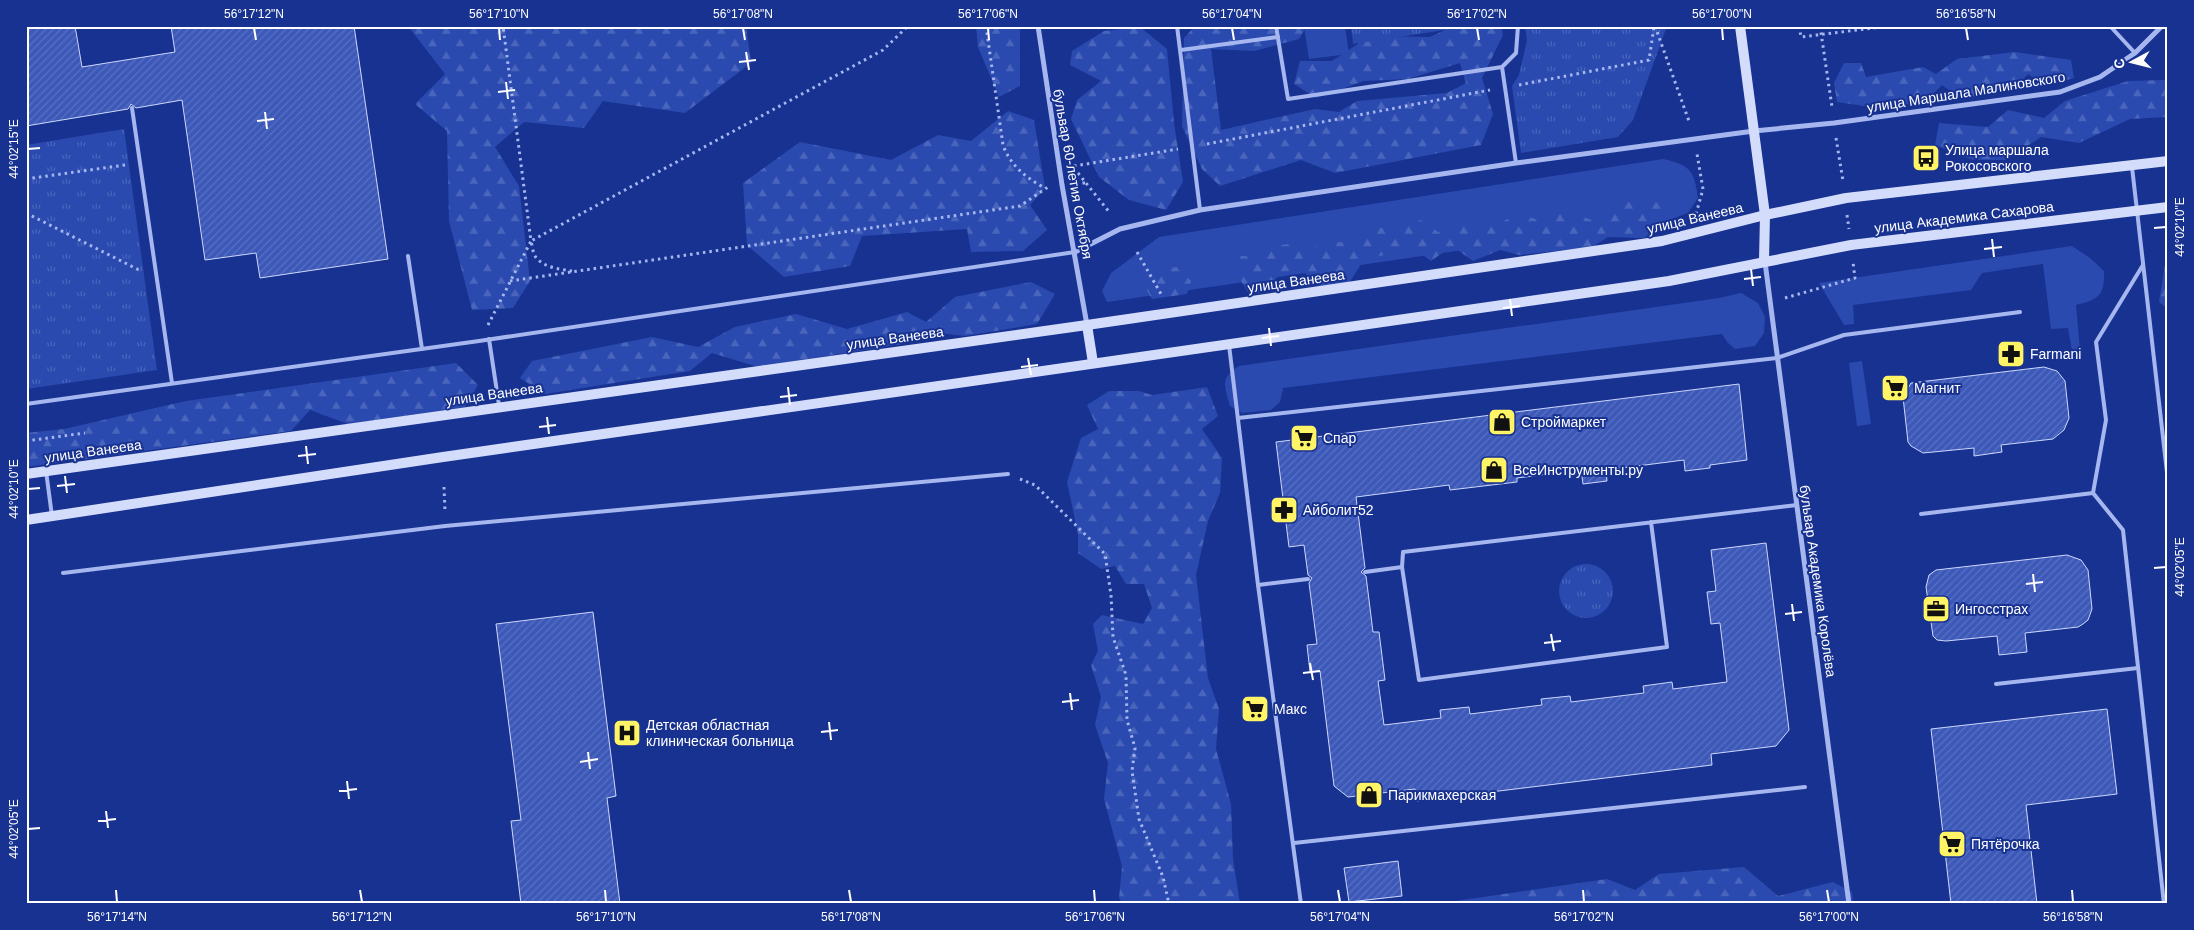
<svg xmlns="http://www.w3.org/2000/svg" width="2194" height="930" viewBox="0 0 2194 930" font-family="Helvetica,sans-serif">
<style>
.green{fill:#2a4ab0}
.forest{fill:url(#forest-firs)}
.park{fill:url(#park-tufts)}
.building{fill:url(#building-hatch);stroke:#cdd8fb}
.lines{fill:none;stroke-linecap:round;stroke-linejoin:round}
.path{stroke:#a6b7f0;stroke-width:3;stroke-dasharray:2.5 4;stroke-linecap:butt}
.lane{stroke:#a6b7f0;stroke-width:4}
.street{stroke:#a6b7f0;stroke-width:5}
.secondary{stroke:#d4dcfb;stroke-width:10}
.ticks{fill:none;stroke:#fff;stroke-width:2}
.labels{text-anchor:middle;dominant-baseline:central;stroke-width:4;stroke-linejoin:round;paint-order:stroke}
.street-label{font-size:14px;fill:#fff;stroke:#183291}
.poi-label{font-size:14px;fill:#fff;stroke:#183291;text-anchor:start}
.neatline{fill:none;stroke:#fff;stroke-width:2}
.ticks-label{font-size:12px;text-anchor:middle;fill:#fff}
</style>
<defs>
<pattern id="forest-firs" width="22" height="20" patternUnits="userSpaceOnUse" patternTransform="scale(1.25)"><rect width="22" height="20" fill="#2a4ab0"/><path d="M5 1l3.5 6h-7zM16 11l3.5 6h-7z" fill="#4a65bc"/></pattern>
<pattern id="park-tufts" width="24" height="20" patternUnits="userSpaceOnUse" patternTransform="scale(1.25)"><rect width="24" height="20" fill="#2a4ab0"/><path d="M3 7l-1-3M5 7V3M7 7l1-3M15 17l-1-3M17 17v-4M19 17l1-3" fill="none" stroke="#4a65bc"/></pattern>
<pattern id="building-hatch" width="6" height="6" patternUnits="userSpaceOnUse" patternTransform="scale(1.25)"><rect width="6" height="6" fill="#3c58b8"/><path d="M-1 1l2-2M0 6l6-6M5 7l2-2" fill="none" stroke="#5971c3"/></pattern>
</defs>
<rect width="100%" height="100%" fill="#183291"/>
<g class="green">
<polygon points="1304,26 1345,26 1349,54 1309,59"/>
<path d="M1663 159C1690 165 1694 170 1698 198L1688 213 1669 220 1107 302 1102 291 1111 273 1159 237Z"/>
<path d="M2072 246 2090 258 2104 271C2105 296 2098 300 2076 305L2080 350 2072 351 2068 328 2051 329 2043 264 1982 273 1971 290 1853 305 1854 324 1844 325 1819 283Z"/>
<path d="M1741 293 1758 303 1765 317 1764 333 1755 346 1735 349 1727 342 1722 334 1283 388 1280 402 1271 410 1242 413 1230 406C1225 387 1219 378 1239 366L1719 298Z"/>
<polygon points="1862,361 1871,424 1857,426 1849,363"/>
</g>
<g class="forest">
<polygon points="408,26 746,26 751,63 685,113 603,101 584,128 524,122 495,147 519,186 530,281 513,308 472,310 449,221 447,131 415,104 445,74"/>
<polygon points="976,26 1020,26 1020,86 999,97 978,47"/>
<polygon points="1195,26 1307,26 1299,39 1254,51 1211,49 1221,130 1315,109 1339,112 1357,101 1447,93 1466,83 1460,63 1408,79 1364,81 1316,98 1294,84 1300,61 1332,61 1370,36 1430,37 1454,26 1501,26 1503,35 1482,78 1493,114 1481,145 1335,173 1301,160 1220,186 1202,169 1182,126 1184,38"/>
<polygon points="1140,27 1167,49 1174,123 1183,182 1166,210 1129,200 1099,177 1071,119 1077,100 1101,81 1070,65 1072,51 1104,31"/>
<polygon points="2015,52 2071,60 2074,78 2045,86 2028,74 2014,89 1961,99 1942,85 1925,102 1877,108 1837,102 1834,83 1844,63 1861,63 1866,77 1923,67 1936,74 1957,59"/>
<polygon points="2168,78 2168,117 2130,119 2079,143 2041,137 2006,160 1973,160 1935,145 1939,123 1988,127 2008,110 2044,118 2065,101 2128,81 2165,80"/>
<polygon points="1008,111 1034,120 1045,188 1030,205 1047,230 1023,251 971,252 967,229 862,236 850,266 784,277 747,245 743,183 800,142 891,160 938,135 971,141"/>
<polygon points="1645,198 1667,207 1666,227 1644,238 1608,237 1592,247 1519,255 1500,250 1473,261 1452,246 1431,261 1409,245 1393,254 1365,258 1349,283 1322,288 1301,270 1281,272 1267,291 1249,294 1235,271 1240,256 1259,256 1273,246 1297,243 1309,249 1325,241 1353,243 1380,228 1421,220 1438,232 1465,221 1493,226 1518,214 1540,220 1563,209 1597,222 1611,206"/>
<polygon points="2168,246 2168,309 2159,302"/>
<polygon points="1178,267 1191,281 1187,294 1152,299 1142,282 1156,269"/>
<polygon points="1031,282 1055,294 1037,324 965,336 930,332 908,343 758,367 712,353 690,371 545,394 520,378 532,361 652,337 698,347 735,327 796,314 847,329 907,312 926,322 955,297"/>
<polygon points="456,363 478,385 465,407 348,424 310,410 291,431 26,467 26,433 64,429 186,401"/>
<polygon points="1207,387 1218,416 1202,429 1222,458 1220,493 1208,521 1196,575 1208,678 1219,709 1216,749 1231,804 1233,859 1240,904 1123,904 1119,898 1122,866 1104,799 1108,763 1095,725 1101,697 1091,665 1098,651 1093,624 1102,615 1143,624 1152,608 1144,584 1126,584 1115,566 1101,569 1078,553 1078,534 1067,482 1081,438 1098,429 1087,405 1109,391 1139,391 1152,395"/>
<polygon points="1744,867 1778,896 1833,882 1852,892 1853,904 1435,904 1607,879 1635,890 1659,874"/>
</g>
<g class="park">
<polygon points="1351,26 1451,26 1451,29 1353,44"/>
<polygon points="1525,26 1667,26 1633,120 1618,137 1521,153 1512,86 1519,75 1527,40"/>
<polygon points="124,129 157,370 26,389 26,145"/>
<circle cx="1586" cy="591" r="27"/>
</g>
<g class="building">
<polygon points="26,26 75,26 82,67 175,52 171,26 354,26 388,259 260,278 256,253 205,260 182,100 136,108 131,104 128,109 26,126"/>
<polygon points="2044,367 2057,371 2065,381 2069,418 2064,430 2053,439 2001,445 2002,452 1974,456 1974,448 1923,453 1911,446 1908,442 1903,397 1911,383"/>
<polygon points="1739,384 1747,460 1710,465 1710,468 1685,471 1684,460 1606,470 1607,481 1583,484 1581,470 1517,478 1517,482 1450,490 1449,485 1356,497 1365,568 1361,572 1366,576 1373,632 1379,632 1385,680 1378,681 1384,725 1441,718 1440,710 1469,707 1470,714 1542,705 1541,699 1570,696 1571,702 1644,693 1643,686 1672,682 1673,689 1727,682 1720,623 1711,624 1707,592 1716,591 1711,550 1766,543 1789,730 1776,746 1711,754 1712,765 1417,801 1415,789 1348,797 1334,786 1320,671 1310,672 1307,645 1317,644 1309,583 1312,578 1308,575 1304,545 1289,547 1276,442"/>
<polygon points="2067,555 2081,560 2088,570 2092,609 2088,620 2083,624 2078,627 2025,633 2027,652 1999,655 1997,636 1946,641 1937,640 1933,636 1926,587 1929,575 1936,570"/>
<polygon points="593,612 616,796 607,798 620,904 521,904 511,821 521,820 496,624"/>
<polygon points="2107,709 2117,794 2026,805 2037,904 1951,904 1931,729"/>
<polygon points="1398,861 1402,896 1349,902 1344,868"/>
</g>
<g class="lines">
<g class="path">
<path d="M986 26 1003 145C1010 165 1026 178 1045 188"/>
<polyline points="1655,26 1690,124"/>
<polyline points="1799,26 1801,37 1889,26"/>
<polyline points="1820,26 1832,107"/>
<polyline points="1519,85 1649,60 1654,27"/>
<polyline points="1836,138 1843,181"/>
<polyline points="1207,144 1490,90"/>
<polyline points="1074,166 1178,149"/>
<polyline points="1078,173 1110,213"/>
<polyline points="26,179 125,165"/>
<polyline points="1076,183 1085,183"/>
<polyline points="26,213 141,271"/>
<polyline points="1696,214 1703,189 1697,154"/>
<polyline points="1847,215 1849,229"/>
<polyline points="1137,252 1161,294"/>
<path d="M572 271C560 269 543 268 535 256 533 253 532 245 531 241L883 50 908 26"/>
<polyline points="510,281 1020,206 1048,187"/>
<polyline points="1785,298 1855,278 1853,262"/>
<polyline points="488,325 531,241 503,26"/>
<polyline points="26,441 85,433"/>
<polyline points="1020,479 1035,485 1105,554 1111,595 1113,637 1126,675 1127,720 1135,748 1132,771 1139,819 1163,877 1169,904"/>
<polyline points="444,487 445,511"/>
</g>
<g class="lane">
<polyline points="1177,26 1200,210"/>
<polyline points="1276,26 1288,99 1502,67"/>
<polyline points="2110,26 2135,53"/>
<polyline points="1181,50 1278,37"/>
<polyline points="132,108 172,383"/>
<polyline points="1516,163 1502,67 1516,53 1518,26"/>
<polyline points="2132,167 2168,481"/>
<polyline points="408,256 422,349"/>
<polyline points="2143,265 2096,342 2106,420 2093,493 2123,530 2164,904"/>
<polyline points="489,339 499,405"/>
<polyline points="1229,345 1258,585 1301,904"/>
<polyline points="26,404 479,341 1075,252"/>
<polyline points="1238,418 1777,358 1844,335 2020,312"/>
<polyline points="46,471 52,516"/>
<polyline points="1921,514 2093,493"/>
<polyline points="1651,522 1667,647 1419,680 1402,567 1403,552 1797,505"/>
<polyline points="1365,572 1402,567"/>
<polyline points="63,573 445,526 1008,474"/>
<polyline points="1258,585 1308,579"/>
<polyline points="1996,684 2138,668"/>
<polyline points="1294,843 1805,787"/>
</g>
<g class="street">
<polyline points="1038,26 1062,185 1087,325"/>
<polyline points="1075,252 1120,229 1200,210 1516,163 1754,131 1834,123 2060,92 2100,77 2135,53 2162,26"/>
<polyline points="1765,262 1849,904"/>
</g>
<g class="secondary">
<polyline points="1740,26 1765,215 1764,261"/>
<polyline points="1087,325 1093,363"/>
<polyline points="26,474 1087,325 1662,241 1765,215 1846,198 2168,161"/>
<polyline points="26,520 443,457 1669,281 1851,245 2168,207"/>
</g>
</g>
<path class="ticks" d="M254 28 256 40M499 28 500 40M743 28 745 40M988 28 989 40M1232 28 1234 40M1477 28 1479 40M1722 28 1723 40M1966 28 1968 40M746 52 749 70M739 62 756 60M506 82 508 99M498 92 515 90M265 112 267 129M257 121 274 119M28 149 40 148M2154 228 2166 227M1992 239 1994 257M1984 249 2002 247M1751 269 1753 286M1744 279 1761 277M1510 299 1512 316M1503 308 1520 306M1269 328 1271 346M1262 338 1279 336M1028 358 1031 375M1021 367 1038 365M788 387 790 405M780 397 797 395M547 417 549 434M539 427 556 425M306 446 308 464M298 456 316 454M65 476 67 493M57 486 75 484M28 489 40 488M2154 568 2166 567M2033 574 2035 592M2026 584 2043 582M1792 604 1794 621M1785 614 1802 612M1551 634 1554 651M1544 643 1561 641M1310 663 1313 680M1303 673 1320 671M1070 693 1072 710M1062 702 1079 700M829 722 831 740M821 732 838 730M588 752 590 769M580 762 598 759M347 781 349 799M339 791 357 789M106 811 108 828M98 821 116 819M28 829 40 828M116 890 117 902M360 890 362 902M605 890 606 902M849 890 851 902M1094 890 1095 902M1338 890 1340 902M1583 890 1584 902M1827 890 1829 902M2072 890 2073 902"/>
<defs>
<symbol id="bus-square" viewBox="-11 -11 22 22"><rect x="-9" y="-9" width="18" height="18" rx="4" fill="#fff465" stroke="#183291"/><path d="M-5-6H5V4H4V6H2V4H-2V6H-4V4H-5ZM-3.5-4V0h7V-4ZM-3.5 1.2v1.5H-2V1.2ZM2 1.2v1.5H3.5V1.2Z" fill="#111"/></symbol>
<symbol id="pharmacy-square" viewBox="-11 -11 22 22"><rect x="-9" y="-9" width="18" height="18" rx="4" fill="#fff465" stroke="#183291"/><path d="M-2-6h4v4h4v4h-4v4h-4v-4h-4v-4h4Z" fill="#111"/></symbol>
<symbol id="supermarket-square" viewBox="-11 -11 22 22"><rect x="-9" y="-9" width="18" height="18" rx="4" fill="#fff465" stroke="#183291"/><path d="M-6-5.5h2.5l.6 2H6L4.5 2H-2.5L-4.4-4H-6ZM-1.5 3.2a1.3 1.3 0 1 0 .1 0ZM3 3.2a1.3 1.3 0 1 0 .1 0Z" fill="#111"/></symbol>
<symbol id="shop-square" viewBox="-11 -11 22 22"><rect x="-9" y="-9" width="18" height="18" rx="4" fill="#fff465" stroke="#183291"/><path d="M-5-2.5h2.3a2.7 3.5 0 0 1 5.4 0H5L5.5 6h-11ZM-1.5-2.5h3a1.5 2.3 0 0 0-3 0Z" fill="#111"/></symbol>
<symbol id="office-square" viewBox="-11 -11 22 22"><rect x="-9" y="-9" width="18" height="18" rx="4" fill="#fff465" stroke="#183291"/><path d="M-6-3h4V-5.5h4V-3h4V5H-6ZM-1-4.5V-3h2v-1.5ZM-6 0V1H6V0Z" fill="#111"/></symbol>
<symbol id="hospital-square" viewBox="-11 -11 22 22"><rect x="-9" y="-9" width="18" height="18" rx="4" fill="#fff465" stroke="#183291"/><path d="M-5-5h3v3.5h4V-5h3V5h-3V1.5h-4V5h-3Z" fill="#111"/></symbol>
</defs>
<g fill-rule="evenodd">
<use href="#bus-square" x="1910" y="142" width="32" height="32"/>
<use href="#pharmacy-square" x="1995" y="338" width="32" height="32"/>
<use href="#supermarket-square" x="1879" y="372" width="32" height="32"/>
<use href="#shop-square" x="1486" y="406" width="32" height="32"/>
<use href="#supermarket-square" x="1288" y="422" width="32" height="32"/>
<use href="#shop-square" x="1478" y="454" width="32" height="32"/>
<use href="#pharmacy-square" x="1268" y="494" width="32" height="32"/>
<use href="#office-square" x="1920" y="593" width="32" height="32"/>
<use href="#supermarket-square" x="1239" y="693" width="32" height="32"/>
<use href="#hospital-square" x="611" y="717" width="32" height="32"/>
<use href="#shop-square" x="1353" y="779" width="32" height="32"/>
<use href="#supermarket-square" x="1936" y="828" width="32" height="32"/>
</g>
<g class="labels">
<g class="street-label">
<text transform="translate(1966 92) rotate(-9)">улица Маршала Малиновского</text>
<text transform="translate(1073 174) rotate(80)">бульвар 60-летия Октября</text>
<text transform="translate(1964 217) rotate(-7)">улица Академика Сахарова</text>
<text transform="translate(1695 218) rotate(-13)">улица Ванеева</text>
<text transform="translate(1296 281) rotate(-8)">улица Ванеева</text>
<text transform="translate(895 338) rotate(-8)">улица Ванеева</text>
<text transform="translate(494 394) rotate(-8)">улица Ванеева</text>
<text transform="translate(93 451) rotate(-8)">улица Ванеева</text>
<text transform="translate(1818 581) rotate(82)">бульвар Академика Королёва</text>
</g>
<g class="poi-label">
<text x="1945" y="150">Улица маршала<tspan x="1945" dy="16">Рокосовского</tspan></text>
<text x="2030" y="354">Farmani</text>
<text x="1914" y="388">Магнит</text>
<text x="1521" y="422">Строймаркет</text>
<text x="1323" y="438">Спар</text>
<text x="1513" y="470">ВсеИнструменты.ру</text>
<text x="1303" y="510">Айболит52</text>
<text x="1955" y="609">Ингосстрах</text>
<text x="1274" y="709">Макс</text>
<text x="646" y="725">Детская областная<tspan x="646" dy="16">клиническая больница</tspan></text>
<text x="1388" y="795">Парикмахерская</text>
<text x="1971" y="844">Пятёрочка</text>
</g>
</g>
<rect width="2194" height="930" fill="none" stroke="#183291" stroke-width="55"/>
<g transform="translate(2132 62) rotate(263)" stroke="#183291" stroke-width="4" paint-order="stroke">
<path d="M0-4L9 19L0 12L-9 19Z" fill="#ffffff"/>
<text y="-8" font-size="14" font-weight="bold" text-anchor="middle" fill="#ffffff">С</text>
</g>
<rect x="28" y="28" width="2138" height="874" class="neatline"/>
<g class="ticks-label">
<text x="254" y="18">56°17'12"N</text>
<text x="499" y="18">56°17'10"N</text>
<text x="743" y="18">56°17'08"N</text>
<text x="988" y="18">56°17'06"N</text>
<text x="1232" y="18">56°17'04"N</text>
<text x="1477" y="18">56°17'02"N</text>
<text x="1722" y="18">56°17'00"N</text>
<text x="1966" y="18">56°16'58"N</text>
<text transform="translate(14 149) rotate(-90)" y="4">44°02'15"E</text>
<text transform="translate(2180 227) rotate(-90)" y="4">44°02'10"E</text>
<text transform="translate(14 489) rotate(-90)" y="4">44°02'10"E</text>
<text transform="translate(2180 567) rotate(-90)" y="4">44°02'05"E</text>
<text transform="translate(14 829) rotate(-90)" y="4">44°02'05"E</text>
<text x="117" y="921">56°17'14"N</text>
<text x="362" y="921">56°17'12"N</text>
<text x="606" y="921">56°17'10"N</text>
<text x="851" y="921">56°17'08"N</text>
<text x="1095" y="921">56°17'06"N</text>
<text x="1340" y="921">56°17'04"N</text>
<text x="1584" y="921">56°17'02"N</text>
<text x="1829" y="921">56°17'00"N</text>
<text x="2073" y="921">56°16'58"N</text>
</g>
</svg>
